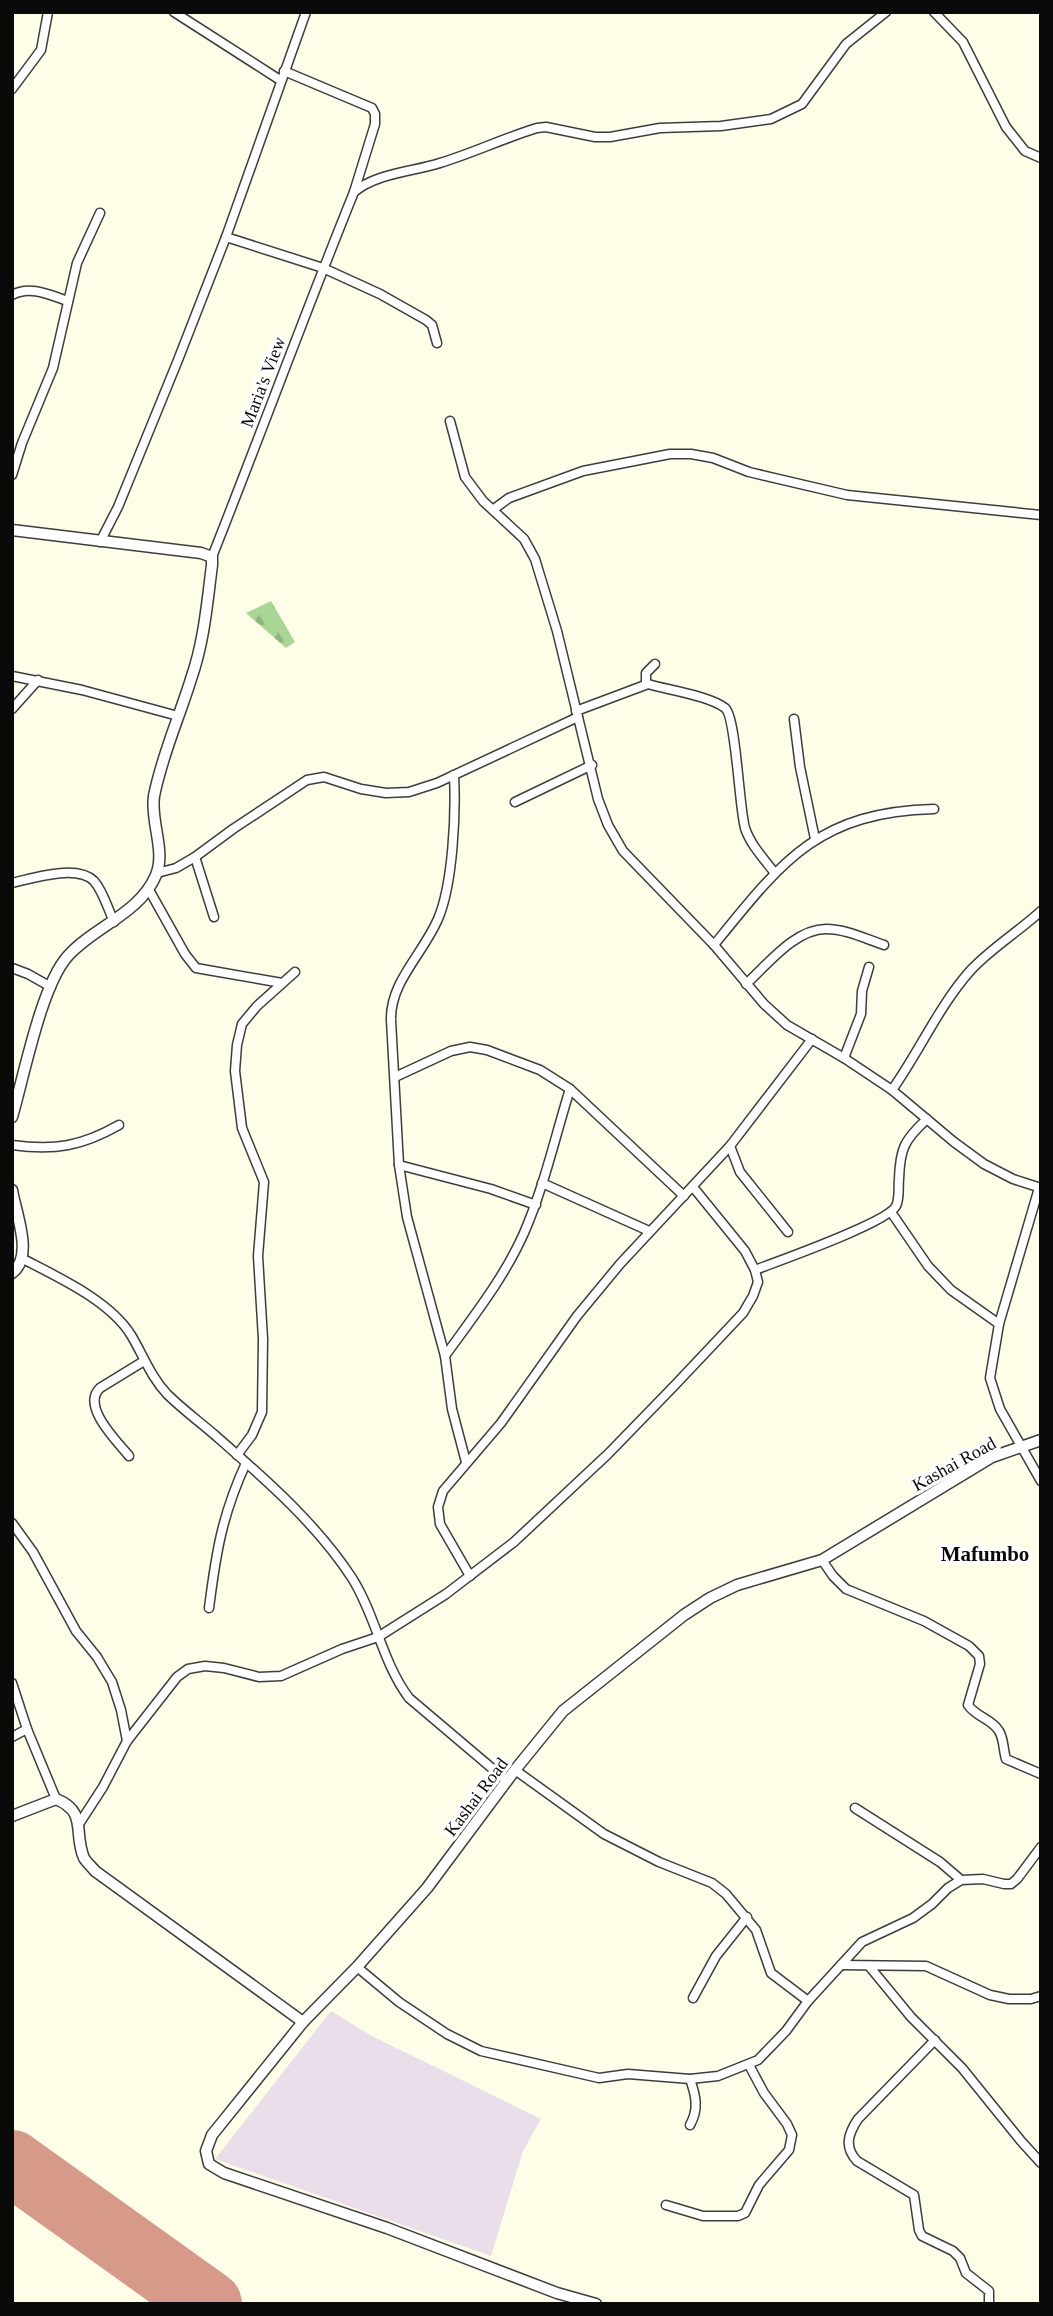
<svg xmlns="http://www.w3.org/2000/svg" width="1053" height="2316" viewBox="0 0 1053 2316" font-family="Georgia,serif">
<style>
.industrial{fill:#e9dee9}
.forest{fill:url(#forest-firs)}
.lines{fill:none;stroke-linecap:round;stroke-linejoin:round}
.runway{stroke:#d79a8a;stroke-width:66}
.minor-casing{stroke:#3d3d3d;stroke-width:11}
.tertiary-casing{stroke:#3d3d3d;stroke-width:13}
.minor{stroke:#fff;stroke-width:8}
.tertiary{stroke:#fff;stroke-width:10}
.labels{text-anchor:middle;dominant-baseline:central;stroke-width:7;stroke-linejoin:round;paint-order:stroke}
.street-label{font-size:18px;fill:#0a0a0a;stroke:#fff}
.quarter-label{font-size:21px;font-weight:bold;fill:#0a0a0a;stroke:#fff}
</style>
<defs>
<pattern id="forest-firs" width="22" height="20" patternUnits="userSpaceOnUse" patternTransform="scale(1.75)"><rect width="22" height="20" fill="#a9d595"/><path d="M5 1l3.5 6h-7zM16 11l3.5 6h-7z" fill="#90b67f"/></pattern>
</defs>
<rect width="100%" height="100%" fill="#fefde8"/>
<polygon class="industrial" points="331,2011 370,2035 541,2119 523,2151 491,2256 215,2159"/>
<polygon class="forest" points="271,601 295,642 286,648 246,613"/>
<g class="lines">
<polyline class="runway" points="12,2163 209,2304"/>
<defs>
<g id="minor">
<polyline points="174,12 280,80"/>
<polyline points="934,12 963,42 1006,127 1025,151 1041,158"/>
<polyline points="284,71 372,108 375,114 375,124 354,192"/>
<polyline points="12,89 41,50 48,12"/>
<polyline points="226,237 323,268 380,294 426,320 432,325 437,343"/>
<path d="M12 295C30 285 50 295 68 301"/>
<polyline points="450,421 465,477 483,501 524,539 535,559 557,631 598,799 608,825 623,851 714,945 764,1004 787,1025 844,1058 892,1090 954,1142 984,1164 1013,1179 1041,1188"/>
<polyline points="12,475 22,443 53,368 77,263 100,213"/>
<polyline points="494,509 509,498 583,471 670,454 691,454 713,458 749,472 847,495 1041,515"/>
<polyline points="100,542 118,507 178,360 226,237 306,12"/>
<path d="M212 557C260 436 305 313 354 192 377 173 412 172 440 163 473 153 504 138 537 128L546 127 595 137H610L660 128 721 126 771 119 802 104 846 44 886 12"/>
<path d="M655 664 646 673V682L648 684C668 690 710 696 725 708 736 716 739 807 745 828 750 844 764 859 774 872"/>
<polyline points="12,676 82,690 178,716"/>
<polyline points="12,709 38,680"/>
<polyline points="576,711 648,684"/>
<polyline points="794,719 800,767 815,839"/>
<path d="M454 775C456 813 453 884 438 919 423 954 390 982 391 1020L399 1165 407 1217 445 1356 452 1409 466 1462"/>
<polyline points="515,802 592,765"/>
<polyline points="195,857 214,917"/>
<polyline points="157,873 176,868 195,857 233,829 307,780 324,777 361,789 386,793 409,792 437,783 578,717"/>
<path d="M12 883C33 878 77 864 94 881 103 891 108 909 114 922"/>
<polyline points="148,888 185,954 196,968 282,983"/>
<path d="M714 945C782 861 818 812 934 809"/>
<polyline points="12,968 28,974 51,987"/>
<path d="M746 984C768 964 795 929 826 929 846 929 866 939 884 945"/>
<polyline points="844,1058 861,1014 862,991 869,967"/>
<polyline points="395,1077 451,1051 470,1047 487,1050 540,1070 570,1089 684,1196"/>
<path d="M892 1090C919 1052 939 1006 970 971 990 949 1018 932 1041 911"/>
<path d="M12 1145C55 1151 82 1146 119 1125"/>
<polyline points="730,1146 740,1172 788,1232"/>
<polyline points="399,1165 491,1189 536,1205"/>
<polyline points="542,1183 649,1231"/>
<polyline points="1039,1188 999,1324 990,1378 1000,1409 1041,1481"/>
<polyline points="891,1212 928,1266 951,1290 999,1324"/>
<path d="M23 1259C58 1277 110 1301 131 1335 143 1355 151 1377 167 1394 182 1409 200 1422 216 1436 265 1479 316 1523 352 1578 376 1616 382 1662 409 1698L507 1781"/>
<path d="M755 1270C778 1261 887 1223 896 1206 900 1198 898 1188 899 1179 900 1149 904 1140 927 1119"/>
<path d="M445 1356C473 1317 504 1278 524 1233 544 1187 555 1137 570 1089"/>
<polyline points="237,1455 252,1435 262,1412 263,1339 258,1256 264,1182 242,1128 235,1071 237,1045 242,1024 257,1006 295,972"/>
<path d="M129 1456C116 1440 81 1406 100 1388L144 1361"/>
<polyline points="12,1523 33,1552 76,1631 97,1657 112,1682 121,1710 127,1741"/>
<path d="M822 1560 833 1576 846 1589 924 1621 969 1646 979 1656 980 1664 968 1705C976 1717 992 1719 999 1731 1004 1739 1003 1749 1006 1759L1041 1774"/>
<polyline points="470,1576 440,1524 438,1507 443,1491 501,1423 577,1316 620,1264 730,1146 812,1039"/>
<path d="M209 1608C216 1553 222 1515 246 1463"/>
<polyline points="12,1683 27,1729 56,1799"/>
<polyline points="12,1737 27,1729"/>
<polyline points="515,1770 604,1834 659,1862 712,1883 726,1894 756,1930 771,1973 808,2001"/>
<polyline points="855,1808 940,1862 961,1880"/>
<polyline points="79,1824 103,1787 127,1741 177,1677 188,1669 205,1666 224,1668 259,1677 281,1676 342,1649 378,1637 446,1594 514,1542 608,1454 675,1385 743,1313 753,1296 758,1282 755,1270 745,1251 693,1187"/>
<polyline points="841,1965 926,1966 990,1995 1009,1999 1031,1999 1041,1996"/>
<polyline points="869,1966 911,2017 962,2068 1021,2141 1041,2163"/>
<polyline points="357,1967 399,2002 447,2034 481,2051 599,2078 628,2074 690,2079 718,2076 758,2060 786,2031 808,2001 862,1942 913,1918 932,1904 948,1888 961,1880 983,1879 1004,1884 1011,1884 1017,1879 1041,1847"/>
<polyline points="693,1998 716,1956 747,1917"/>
<path d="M935 2040 858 2119C848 2134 844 2147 857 2161L914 2195 919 2230 922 2236 953 2251 960 2258 966 2273 989 2291V2304"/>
<path d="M690 2079C696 2096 699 2109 690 2125"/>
<polyline points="666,2205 703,2216 738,2216 745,2213 759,2185 789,2150 792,2135 787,2124 764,2093 749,2065"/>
</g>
<g id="tertiary">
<path d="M12 530 201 553 212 557V565C207 604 204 642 191 679 179 718 162 755 154 796 150 821 166 851 156 875 140 914 93 927 67 957 41 987 24 1076 12 1117"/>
<path d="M12 1190C16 1214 34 1257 12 1273"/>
<path d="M12 1816 56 1799C88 1812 73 1833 84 1858 87 1863 92 1867 95 1871L303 2022"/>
<polyline points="596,2304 557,2293 387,2228 224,2173 209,2164 206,2151 212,2135 303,2022 357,1967 427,1888 515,1770 563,1711 684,1615 710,1598 737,1585 822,1560 992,1457 1041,1440"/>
</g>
</defs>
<use href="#minor" class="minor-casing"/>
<use href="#tertiary" class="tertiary-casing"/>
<use href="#minor" class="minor"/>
<use href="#tertiary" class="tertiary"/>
</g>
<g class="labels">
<g class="street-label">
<text transform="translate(263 382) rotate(-69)">Maria's View</text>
<text transform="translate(954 1464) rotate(-29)">Kashai Road</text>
<text transform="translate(476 1797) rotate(-53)">Kashai Road</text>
</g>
<g class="quarter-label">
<text x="985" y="1554">Mafumbo</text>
</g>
</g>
<rect width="1053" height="2316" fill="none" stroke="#0a0a0a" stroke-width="28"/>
</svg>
